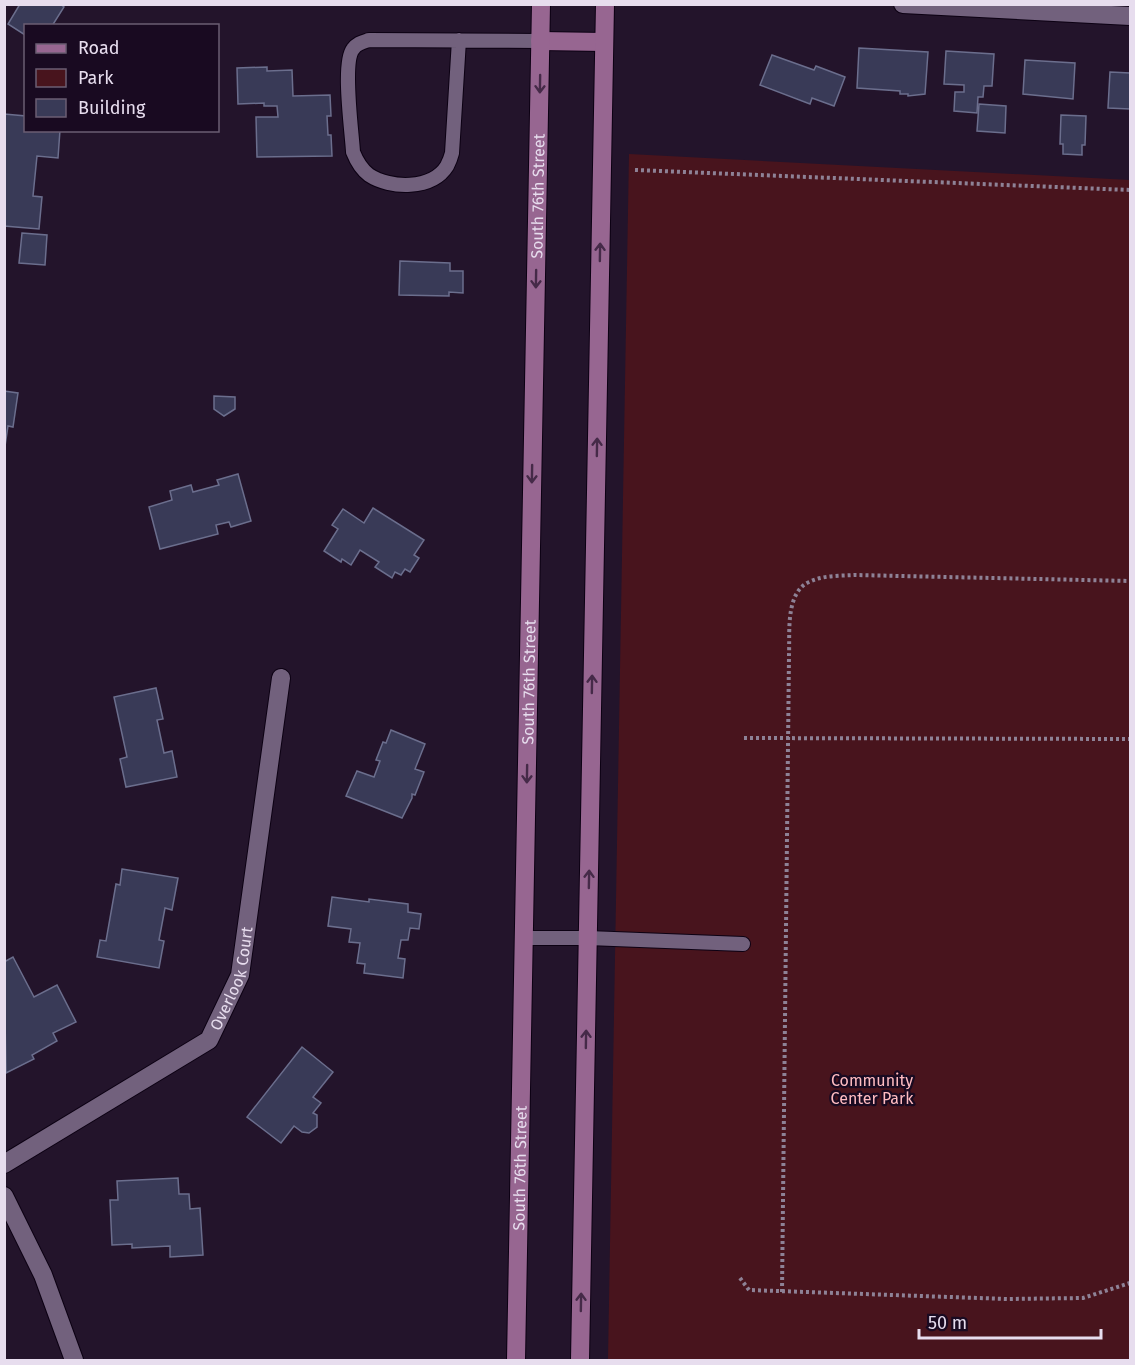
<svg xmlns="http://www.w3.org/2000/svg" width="1135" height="1365" viewBox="0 0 1135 1365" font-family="'Fira Sans',sans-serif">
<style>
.green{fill:#48141d}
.building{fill:#393a57;stroke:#6b6e8d;stroke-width:1.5}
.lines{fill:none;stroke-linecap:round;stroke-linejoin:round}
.lane-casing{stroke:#0c0113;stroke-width:16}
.street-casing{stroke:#0c0113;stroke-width:20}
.secondary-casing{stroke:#0c0113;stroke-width:20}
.path{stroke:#8e8296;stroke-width:4;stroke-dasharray:3 3;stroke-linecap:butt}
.lane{stroke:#72617d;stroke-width:14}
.street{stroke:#72617d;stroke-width:18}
.secondary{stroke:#976691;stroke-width:18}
.oneway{stroke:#452a48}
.labels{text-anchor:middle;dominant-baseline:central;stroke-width:4.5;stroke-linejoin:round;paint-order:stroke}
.street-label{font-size:16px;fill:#e7ddee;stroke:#190a21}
.park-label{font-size:16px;fill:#ffbcc1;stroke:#190a21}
</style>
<rect width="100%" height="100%" fill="#23142b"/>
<polygon class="green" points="629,154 1130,180 1130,1360 608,1360"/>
<g class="building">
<polygon points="20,4 60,4 64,7 52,26 26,26 25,35 8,24"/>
<polygon points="859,48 928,52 925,94 908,96 908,94 900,94 900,91 857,88"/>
<polygon points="946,51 994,54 992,86 984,86 983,97 978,97 977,113 954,111 955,92 964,92 964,85 944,84"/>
<polygon points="772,55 814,70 816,66 845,77 834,106 812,98 810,104 760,85"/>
<polygon points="1025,60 1075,63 1073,99 1023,94"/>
<polygon points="267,67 267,71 292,70 293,96 330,95 331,116 327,116 328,135 331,135 332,156 257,157 256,117 278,117 277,106 264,106 264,103 238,104 237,68"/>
<polygon points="1110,72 1130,73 1130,109 1108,108"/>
<polygon points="979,104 1006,106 1005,133 977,131"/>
<polygon points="4,114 26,116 26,130 60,130 58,158 37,156 33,196 42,197 39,229 4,226"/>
<polygon points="1061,115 1086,116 1085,145 1082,145 1082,155 1063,154 1063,144 1060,144"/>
<polygon points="22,233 47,235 45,265 19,263"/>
<polygon points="400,261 450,263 450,271 463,271 463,293 449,292 449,296 399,295"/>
<polygon points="4,391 18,393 13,427 8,426 4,453"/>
<polygon points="214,396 235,397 235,409 224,416 214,409"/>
<polygon points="238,474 251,521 231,527 229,522 216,525 218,534 160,549 149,507 172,500 170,491 191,485 193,492 219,485 217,480"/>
<polygon points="373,508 424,540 414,555 419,558 410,572 405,569 401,575 395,572 392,578 375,567 379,562 360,550 351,565 342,559 341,562 324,551 338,529 332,525 343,509 364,523"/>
<polygon points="156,688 163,719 157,720 164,753 172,751 177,777 126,787 120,759 127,757 114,697"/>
<polygon points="391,730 425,744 415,769 424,772 415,795 412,794 412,798 402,818 346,796 357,771 374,777 380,761 376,760 383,742 386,743"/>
<polygon points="122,869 178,878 172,910 165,908 159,940 164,941 159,968 97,957 100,940 106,941 116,884 120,885"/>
<polygon points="332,897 369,902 369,899 408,904 408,912 421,914 419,929 410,928 408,940 401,940 398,958 405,959 403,978 364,973 365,964 357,963 360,943 349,942 351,929 328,926"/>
<polygon points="13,957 34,997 57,985 76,1022 53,1033 57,1041 32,1055 34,1059 6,1073 4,962"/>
<polygon points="302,1047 333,1072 313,1097 321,1103 313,1113 317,1115 317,1127 309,1133 302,1132 294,1126 281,1143 247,1117"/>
<polygon points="178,1178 179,1194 189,1194 190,1209 200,1208 203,1255 170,1257 170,1246 132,1248 132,1244 112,1245 110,1200 118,1200 117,1181"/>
</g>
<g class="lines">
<defs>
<g id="lane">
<path d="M459 40 452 153C451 157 449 162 447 166 432 190 390 189 369 175 361 169 357 162 353 152 352 132 342 63 353 49 357 43 363 42 369 40L540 41"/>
<polyline points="524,938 588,938 743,944"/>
</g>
<g id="street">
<polyline points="903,4 1130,16"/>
<path id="s1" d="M4 1164 209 1040 240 975 281 678"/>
<polyline points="4,1196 43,1275 74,1360"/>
</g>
<g id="secondary">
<polyline points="540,41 604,42"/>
<path id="s2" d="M516 1360 541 4"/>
<polyline points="580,1360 605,4"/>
</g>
</defs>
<use href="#lane" class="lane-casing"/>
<use href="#street" class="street-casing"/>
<use href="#secondary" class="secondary-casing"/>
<g class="path">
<polyline points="635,170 1130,190"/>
<polyline points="744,738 1130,739"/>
<polyline points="740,1278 749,1290 1007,1299 1083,1298 1130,1283"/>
<path d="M782 1292 789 655C790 633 785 593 809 582 823 575 840 576 855 575L1130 581"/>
</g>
<use href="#lane" class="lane"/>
<use href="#street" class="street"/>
<use href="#secondary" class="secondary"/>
</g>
<defs><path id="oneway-shaft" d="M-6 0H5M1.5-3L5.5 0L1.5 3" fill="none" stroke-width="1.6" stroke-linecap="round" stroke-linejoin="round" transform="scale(1.5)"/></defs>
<g class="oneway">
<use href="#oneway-shaft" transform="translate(540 84) rotate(91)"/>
<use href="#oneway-shaft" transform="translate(600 252) rotate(-89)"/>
<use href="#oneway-shaft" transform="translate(536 279) rotate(91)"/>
<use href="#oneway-shaft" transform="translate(597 447) rotate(-89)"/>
<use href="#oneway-shaft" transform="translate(532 474) rotate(91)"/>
<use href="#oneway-shaft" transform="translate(592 684) rotate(-89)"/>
<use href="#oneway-shaft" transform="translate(527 774) rotate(91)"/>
<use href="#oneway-shaft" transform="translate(589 879) rotate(-89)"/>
<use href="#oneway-shaft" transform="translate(586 1039) rotate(-89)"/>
<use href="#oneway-shaft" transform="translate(581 1302) rotate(-89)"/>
</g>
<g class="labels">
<g class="street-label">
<text stroke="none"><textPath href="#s2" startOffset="1164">South 76th Street</textPath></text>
<text stroke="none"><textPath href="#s2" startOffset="678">South 76th Street</textPath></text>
<text stroke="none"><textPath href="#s1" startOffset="306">Overlook Court</textPath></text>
<text stroke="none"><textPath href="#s2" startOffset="192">South 76th Street</textPath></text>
</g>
<g class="park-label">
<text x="872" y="1080">Community<tspan x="872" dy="18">Center Park</tspan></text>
</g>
</g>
<rect width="1135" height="1365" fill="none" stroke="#e7ddee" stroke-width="12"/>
<rect x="24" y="24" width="195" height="108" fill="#190a21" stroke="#6b5e73" stroke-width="1.5"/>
<rect x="36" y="44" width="30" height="9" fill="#976691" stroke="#6b5e73" stroke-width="1.5"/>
<text x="78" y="54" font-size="18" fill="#e7ddee">Road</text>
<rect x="36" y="69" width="30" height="18" fill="#48141d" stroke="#6b5e73" stroke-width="1.5"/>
<text x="78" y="84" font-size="18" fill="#e7ddee">Park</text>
<rect x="36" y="99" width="30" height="18" fill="#393a57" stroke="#6b5e73" stroke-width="1.5"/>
<text x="78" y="114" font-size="18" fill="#e7ddee">Building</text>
<path d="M919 1329v9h182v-9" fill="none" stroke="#e7ddee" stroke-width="3"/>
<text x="928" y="1329" font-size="18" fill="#e7ddee" stroke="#190a21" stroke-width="4.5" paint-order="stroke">50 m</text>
</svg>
